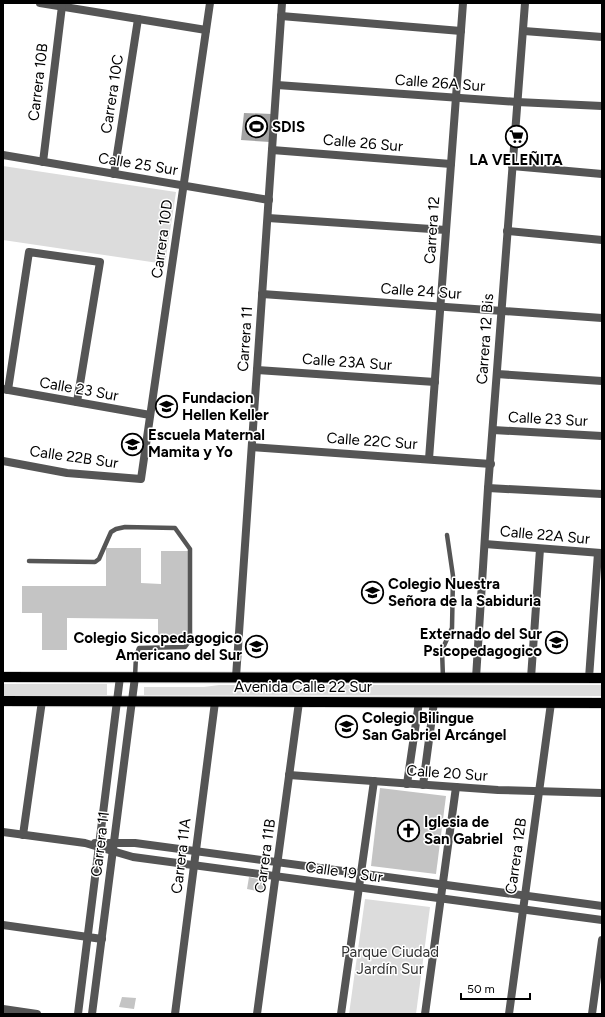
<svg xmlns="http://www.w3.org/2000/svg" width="605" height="1017" viewBox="0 0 605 1017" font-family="Figtree,sans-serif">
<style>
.green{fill:#dcdcdc}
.water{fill:#a3a3a3}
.building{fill:#c4c4c4}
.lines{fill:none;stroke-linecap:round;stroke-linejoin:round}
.primary-casing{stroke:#dbdbdb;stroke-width:12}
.service{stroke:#555;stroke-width:4.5}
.minor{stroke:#555;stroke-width:8}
.tertiary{stroke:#555;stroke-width:8}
.primary{stroke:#000;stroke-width:10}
.labels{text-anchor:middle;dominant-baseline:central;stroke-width:3;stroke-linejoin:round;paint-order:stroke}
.street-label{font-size:15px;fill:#000;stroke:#fff}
.poi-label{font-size:15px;font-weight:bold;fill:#000;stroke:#fff;text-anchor:start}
.park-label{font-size:15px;fill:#333;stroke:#fff}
</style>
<rect width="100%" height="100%" fill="#fff"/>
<g class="green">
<polygon points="3,166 176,192 165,264 3,240"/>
<rect x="3" y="684" width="104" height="11"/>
<polygon points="219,685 602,685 602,696 144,695 144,687 204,687"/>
<polygon points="365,899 430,907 416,1014 349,1014"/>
</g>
<polygon class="water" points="244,113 272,114 270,142 241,140"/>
<g class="building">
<polygon points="106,548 141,548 141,583 161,584 161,551 189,551 188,636 158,636 158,619 67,618 67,650 42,650 42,613 22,613 22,586 106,586"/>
<polygon points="380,788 446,796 436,874 371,866"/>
<polygon points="249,877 266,881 263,892 247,889"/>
<polygon points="122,997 136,998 134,1009 119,1007"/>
</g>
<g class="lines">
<defs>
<g id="primary">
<polyline points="3,677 602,678"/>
<polyline points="3,701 602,703"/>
</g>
</defs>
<use href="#primary" class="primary-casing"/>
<g class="service">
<polyline points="29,561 95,562 99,559 111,532 116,529 125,527 175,528 190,549 190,640 185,647 139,648 136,656 135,677"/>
<polyline points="443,678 442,650 452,628 453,576 447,535"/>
</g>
<g class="minor">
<polyline points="40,3 206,30"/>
<polyline points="281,16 461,31"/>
<polyline points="524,31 602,37"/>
<polyline points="277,85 517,102 602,106"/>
<polyline points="272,150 451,164"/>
<polyline points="3,155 269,200"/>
<polyline points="43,162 62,6"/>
<polyline points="512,166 602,174"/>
<polyline points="114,174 138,19"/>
<polyline points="268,218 446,230"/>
<polyline points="507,231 602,240"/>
<polyline points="262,294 602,318"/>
<polyline points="257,370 435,382"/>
<polyline points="497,374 602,381"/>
<polyline points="3,389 150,415"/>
<polyline points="8,390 29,252 100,262 77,402"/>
<polyline points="493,430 602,436"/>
<polyline points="252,447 491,464"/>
<polyline points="429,459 463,3"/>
<polyline points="3,461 67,473 141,479 210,3"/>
<polyline points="488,488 602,494"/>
<polyline points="485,544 601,553"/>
<polyline points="236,677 282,3"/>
<polyline points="476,678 488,488 525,3"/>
<polyline points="531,678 540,549"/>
<polyline points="589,678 598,553"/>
<polyline points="289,775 498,790 602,793"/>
<polyline points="407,784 419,702"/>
<polyline points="423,785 434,702"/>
<polyline points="23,835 42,701"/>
<polyline points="3,925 102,939"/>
<polyline points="3,1009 37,1014"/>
<polyline points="78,1014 120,677"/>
<polyline points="92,1014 135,677"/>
<polyline points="175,1014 215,702"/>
<polyline points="257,1014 299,702"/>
<polyline points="341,1014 374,781"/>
<polyline points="425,1014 456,787"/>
<polyline points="509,1014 551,703"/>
<polyline points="592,1014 602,940"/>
</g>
<g class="tertiary">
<polyline points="3,832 85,843 133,857 602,920"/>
<polyline points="95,843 135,843 602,906"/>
</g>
<use href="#primary" class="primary"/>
</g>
<defs>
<symbol id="stadium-ring" viewBox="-11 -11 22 22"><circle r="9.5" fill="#fff" stroke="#000" stroke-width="1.5"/><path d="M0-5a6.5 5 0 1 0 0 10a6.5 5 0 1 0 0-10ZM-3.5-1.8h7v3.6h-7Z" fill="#000"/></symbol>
<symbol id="supermarket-ring" viewBox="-11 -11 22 22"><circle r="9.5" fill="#fff" stroke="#000" stroke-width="1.5"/><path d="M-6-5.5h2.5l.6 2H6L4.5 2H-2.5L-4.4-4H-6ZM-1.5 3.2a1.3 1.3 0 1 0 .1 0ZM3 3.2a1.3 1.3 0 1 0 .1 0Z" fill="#000"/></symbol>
<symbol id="school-ring" viewBox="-11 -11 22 22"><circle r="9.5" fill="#fff" stroke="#000" stroke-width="1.5"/><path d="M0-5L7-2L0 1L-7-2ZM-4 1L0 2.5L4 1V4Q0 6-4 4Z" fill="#000"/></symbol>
<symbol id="university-ring" viewBox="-11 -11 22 22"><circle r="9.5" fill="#fff" stroke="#000" stroke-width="1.5"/><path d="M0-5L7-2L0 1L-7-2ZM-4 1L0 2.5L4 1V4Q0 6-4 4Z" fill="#000"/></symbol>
<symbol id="church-ring" viewBox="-11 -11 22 22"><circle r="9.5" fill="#fff" stroke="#000" stroke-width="1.5"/><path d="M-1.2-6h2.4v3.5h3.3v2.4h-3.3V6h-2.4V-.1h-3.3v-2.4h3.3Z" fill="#000"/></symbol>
</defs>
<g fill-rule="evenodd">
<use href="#stadium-ring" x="244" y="114" width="25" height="25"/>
<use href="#supermarket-ring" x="504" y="124" width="25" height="25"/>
<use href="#school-ring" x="154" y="394" width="25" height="25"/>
<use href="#school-ring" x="120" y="432" width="25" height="25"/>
<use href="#school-ring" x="360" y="580" width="25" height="25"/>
<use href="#university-ring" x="544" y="630" width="25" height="25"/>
<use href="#school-ring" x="244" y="634" width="25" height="25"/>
<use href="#school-ring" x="334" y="714" width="25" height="25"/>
<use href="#church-ring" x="396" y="818" width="25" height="25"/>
</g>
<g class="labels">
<g class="street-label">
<text transform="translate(38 82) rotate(-83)">Carrera 10B</text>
<text transform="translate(440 83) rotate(4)">Calle 26A Sur</text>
<text transform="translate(112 94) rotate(-81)">Carrera 10C</text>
<text transform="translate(363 143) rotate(5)">Calle 26 Sur</text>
<text transform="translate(138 164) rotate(9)">Calle 25 Sur</text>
<text transform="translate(432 230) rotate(-86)">Carrera 12</text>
<text transform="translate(162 239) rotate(-82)">Carrera 10D</text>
<text transform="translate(421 291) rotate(4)">Calle 24 Sur</text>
<text transform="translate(245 339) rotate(-86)">Carrera 11</text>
<text transform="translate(485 339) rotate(-86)">Carrera 12 Bis</text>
<text transform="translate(347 362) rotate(4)">Calle 23A Sur</text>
<text transform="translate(79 389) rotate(10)">Calle 23 Sur</text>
<text transform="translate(548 419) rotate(3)">Calle 23 Sur</text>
<text transform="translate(372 441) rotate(4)">Calle 22C Sur</text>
<text transform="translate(74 457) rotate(8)">Calle 22B Sur</text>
<text transform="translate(545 535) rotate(5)">Calle 22A Sur</text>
<text x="303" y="687">Avenida Calle 22 Sur</text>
<text transform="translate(447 773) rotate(4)">Calle 20 Sur</text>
<text transform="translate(100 844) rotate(-83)">Carrera 11</text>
<text transform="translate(181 856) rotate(-83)">Carrera 11A</text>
<text transform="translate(265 856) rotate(-82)">Carrera 11B</text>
<text transform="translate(516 856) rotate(-82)">Carrera 12B</text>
<text transform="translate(344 872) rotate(8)">Calle 19 Sur</text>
</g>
<g class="poi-label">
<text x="272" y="127">SDIS</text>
<text x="516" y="160" text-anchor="middle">LA VELEÑITA</text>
<text x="182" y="398">Fundacion<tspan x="182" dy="17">Hellen Keller</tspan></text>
<text x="148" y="435">Escuela Maternal<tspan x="148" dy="17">Mamita y Yo</tspan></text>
<text x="388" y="584">Colegio Nuestra<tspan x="388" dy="17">Señora de la Sabiduria</tspan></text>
<text x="542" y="634" text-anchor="end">Externado del Sur<tspan x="542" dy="17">Psicopedagogico</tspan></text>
<text x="242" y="638" text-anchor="end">Colegio Sicopedagogico<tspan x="242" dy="17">Americano del Sur</tspan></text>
<text x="362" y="718">Colegio Bilingue<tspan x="362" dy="17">San Gabriel Arcángel</tspan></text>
<text x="424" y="822">Iglesia de<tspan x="424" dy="17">San Gabriel</tspan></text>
</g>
<g class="park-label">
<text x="390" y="952">Parque Ciudad<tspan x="390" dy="17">Jardín Sur</tspan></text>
</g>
</g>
<rect width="605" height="1017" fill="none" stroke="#000000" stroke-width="8"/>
<path d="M461 993v6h69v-6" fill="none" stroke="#000000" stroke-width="2"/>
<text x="467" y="993" font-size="12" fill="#000000" stroke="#ffffff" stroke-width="3" paint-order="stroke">50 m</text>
</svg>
